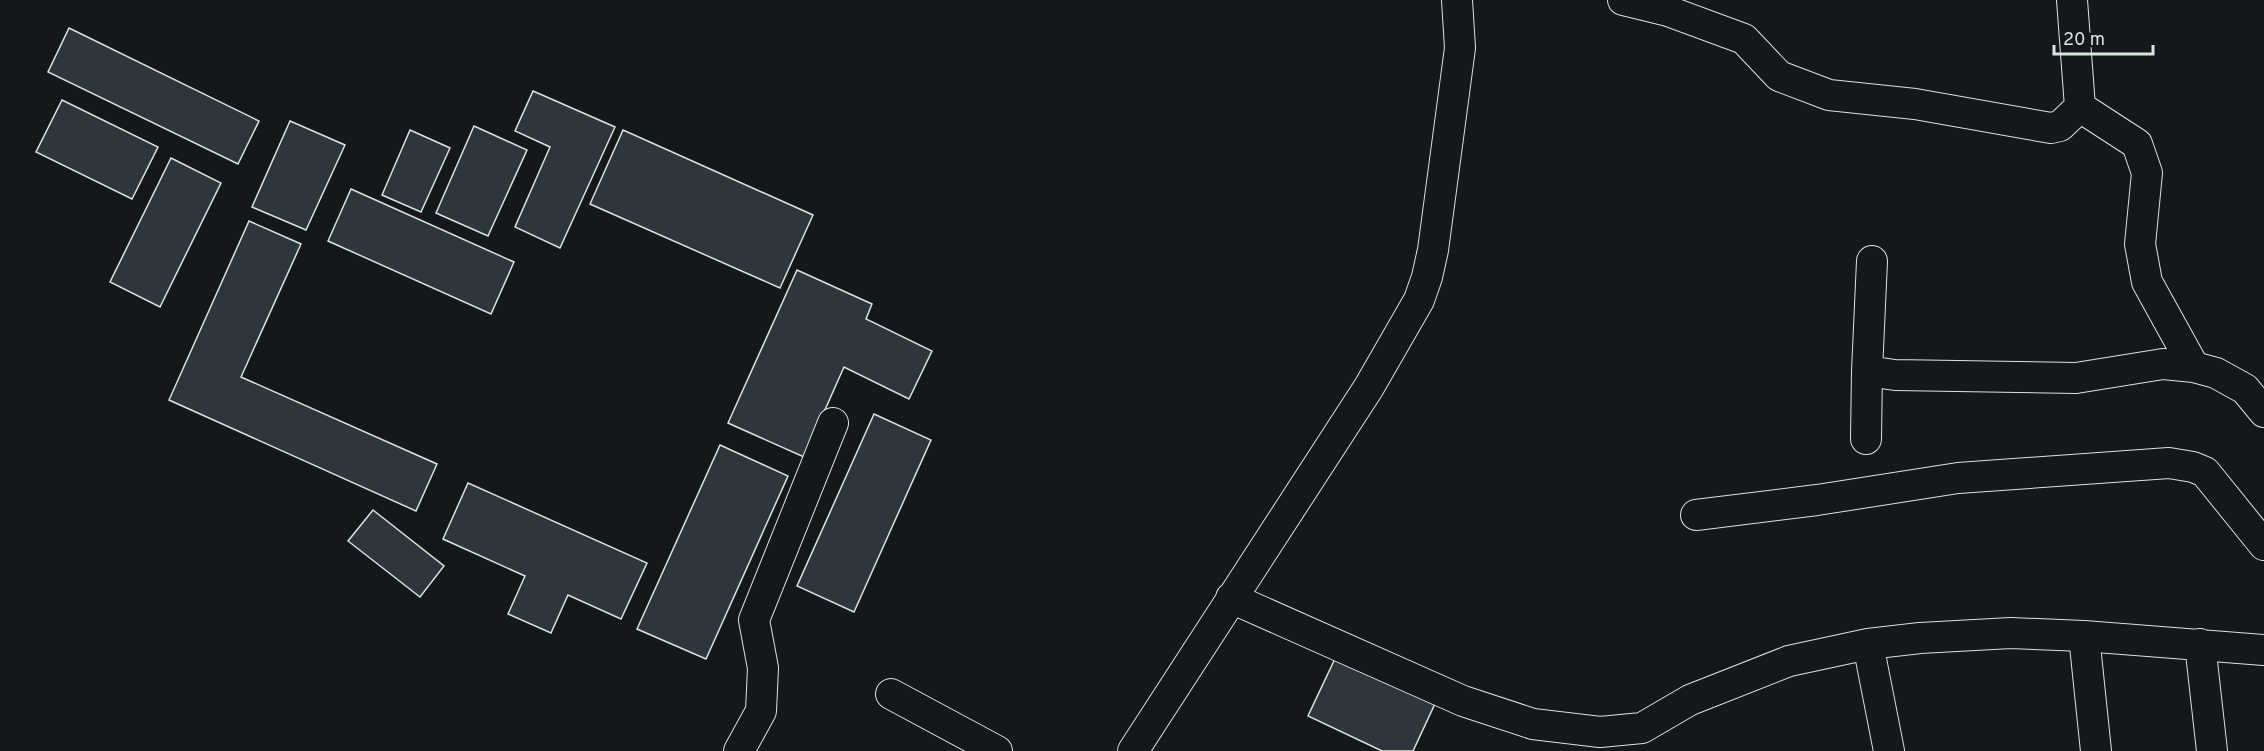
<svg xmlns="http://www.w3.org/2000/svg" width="2264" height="751" viewBox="0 0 2264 751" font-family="Overpass,sans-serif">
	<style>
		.building { fill: #2c363c; stroke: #d8e6dc; stroke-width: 1.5 }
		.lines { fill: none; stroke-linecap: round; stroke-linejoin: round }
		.street-casing { stroke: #d8e6dc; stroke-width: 32 }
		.street { stroke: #14181c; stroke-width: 30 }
	</style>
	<rect width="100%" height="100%" fill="#14181c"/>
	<path class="building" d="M 69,28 L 259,121 L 238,164 L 48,72 Z
		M 533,91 L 615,127 L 560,248 L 515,227 L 550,147 L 515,131 Z
		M 62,100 L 158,147 L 132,199 L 36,152 Z
		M 290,121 L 345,145 L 306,230 L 252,207 Z
		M 474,126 L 527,150 L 488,236 L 436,213 Z
		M 410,130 L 450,148 L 421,212 L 382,195 Z
		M 623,130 L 813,215 L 780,288 L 590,204 Z
		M 171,158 L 221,183 L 160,307 L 110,282 Z
		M 351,189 L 514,262 L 491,314 L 328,241 Z
		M 249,221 L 301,244 L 241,377 L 437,464 L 416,511 L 169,400 Z
		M 797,270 L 872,304 L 866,319 L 932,351 L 909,399 L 844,367 L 804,457 L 728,423 Z
		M 874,414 L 931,440 L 854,612 L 797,586 Z
		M 720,445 L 788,476 L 706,659 L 637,629 Z
		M 468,483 L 647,563 L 621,619 L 568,595 L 551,633 L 508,614 L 525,576 L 443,539 Z
		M 373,510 L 444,566 L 420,597 L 348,541 Z
		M 1340,648 L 1439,695 L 1413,751 L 1382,751 L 1308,716 Z"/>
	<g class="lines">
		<defs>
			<path id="street" d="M 1623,0 L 1668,11 L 1744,39 L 1779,76 L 1829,95 L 1915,104 L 2051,128 L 2060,126 L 2080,107
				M 2072,0 L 2080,107 L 2137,144 L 2147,173 L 2140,244 L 2147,282 L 2194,367
				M 1867,371 L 1872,261
				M 1866,439 L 1867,371 L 1895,375 L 2076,378 L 2163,364 L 2194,367 L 2216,373 L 2245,389 L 2264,412
				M 1696,515 L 1817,500 L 1958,478 L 2169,463 L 2193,467 L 2205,472 L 2264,545
				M 1231,598 L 1463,701 L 1533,724 L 1600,732 L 1642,728 L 1690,700 L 1789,661 L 1868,644 L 1920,638 L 2011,633 L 2084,636 L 2264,650
				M 2084,636 L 2096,751
				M 1868,644 L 1889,751
				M 2200,644 L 2212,751
				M 891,694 L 997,751
				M 739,751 L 761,711 L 763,668 L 754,620 L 833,423
				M 1133,751 L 1369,387 L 1419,300 L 1427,277 L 1433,250 L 1460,48 L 1457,0"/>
		</defs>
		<use href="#street" class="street-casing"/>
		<use href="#street" class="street"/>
	</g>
	<path d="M2054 45v9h99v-9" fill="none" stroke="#d8e6dc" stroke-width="3"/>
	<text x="2063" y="45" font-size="18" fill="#d8e6dc" stroke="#14181c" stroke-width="4.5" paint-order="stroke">20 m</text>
</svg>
